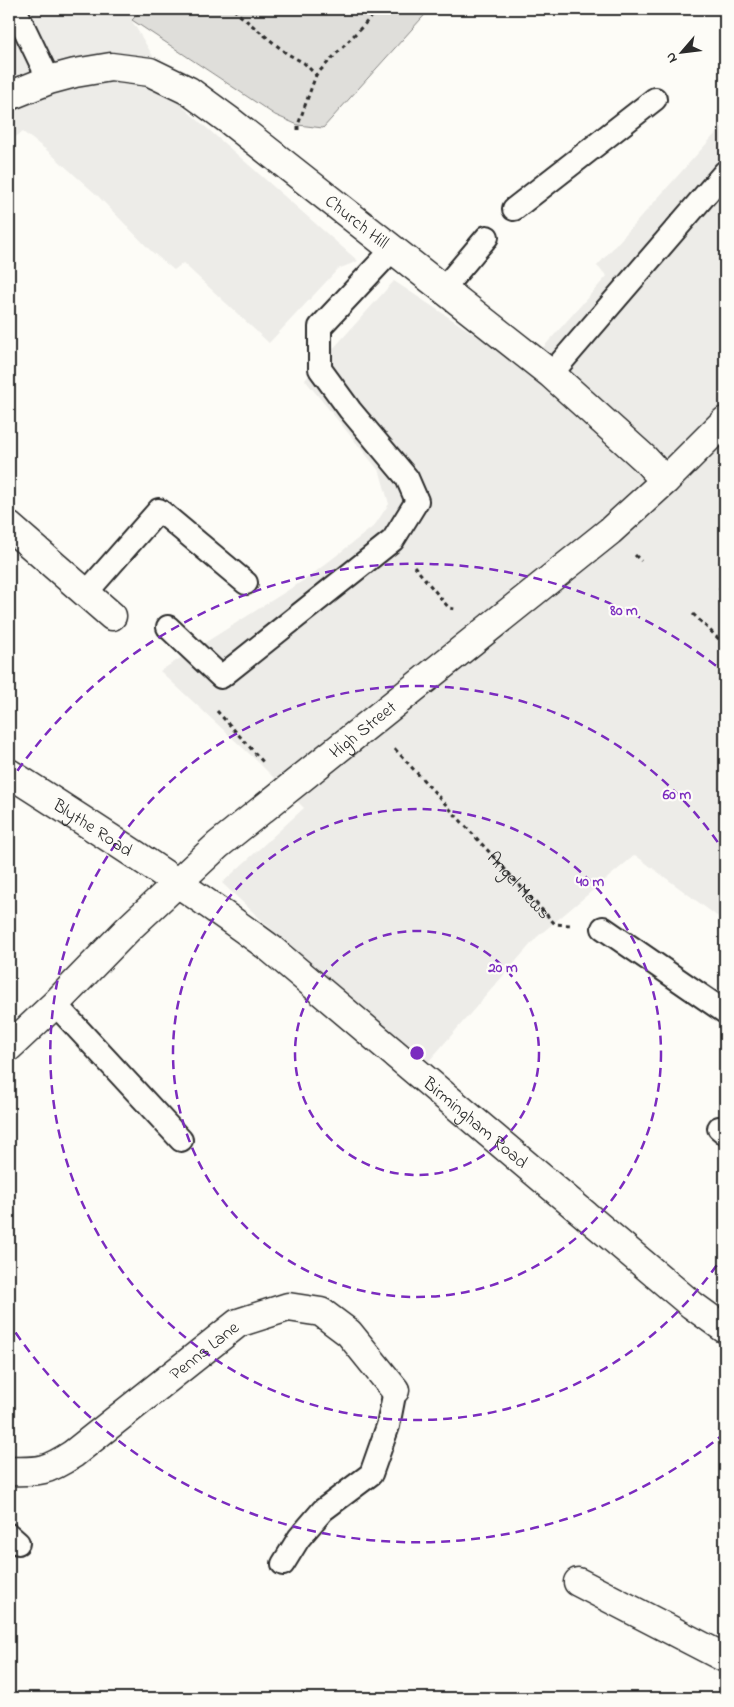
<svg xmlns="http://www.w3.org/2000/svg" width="734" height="1707" viewBox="0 0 734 1707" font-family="'Indie Flower',sans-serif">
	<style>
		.built { fill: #edece8 }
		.green { fill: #dfdeda; stroke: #858482 }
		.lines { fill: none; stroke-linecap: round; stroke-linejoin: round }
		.lane-casing { stroke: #2b2b2b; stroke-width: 26 }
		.street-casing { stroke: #2b2b2b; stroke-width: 31 }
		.secondary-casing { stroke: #2b2b2b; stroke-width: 31 }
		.path { stroke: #2b2b2b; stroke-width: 3; stroke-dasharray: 4 4; stroke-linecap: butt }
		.lane { stroke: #fdfcf7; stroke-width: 22 }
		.street { stroke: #fdfcf7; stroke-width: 28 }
		.secondary { stroke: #fdfcf7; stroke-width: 28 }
		.ring { fill: none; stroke: #7b2cbf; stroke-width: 2.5; stroke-dasharray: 9 6 }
		.labels { text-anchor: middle; stroke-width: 4.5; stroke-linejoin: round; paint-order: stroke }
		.street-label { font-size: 18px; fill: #2b2b2b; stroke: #fdfcf7 }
		.centre { fill: #7b2cbf; stroke: #fdfcf7; stroke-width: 2.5 }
		.ring-label { font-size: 15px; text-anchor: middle; font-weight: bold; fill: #7b2cbf; stroke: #fdfcf7; stroke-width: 4.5; stroke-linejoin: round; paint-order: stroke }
	</style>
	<rect width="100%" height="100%" fill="#fdfcf7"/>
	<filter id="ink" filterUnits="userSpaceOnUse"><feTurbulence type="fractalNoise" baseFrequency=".02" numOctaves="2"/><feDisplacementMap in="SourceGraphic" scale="10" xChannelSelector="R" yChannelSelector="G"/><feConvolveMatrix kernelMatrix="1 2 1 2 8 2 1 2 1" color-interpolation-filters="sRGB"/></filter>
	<g filter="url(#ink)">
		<path class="built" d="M 9,9 L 143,9 L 132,21 L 184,108 L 358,261 L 338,269 L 269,343 L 183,263 L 174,270 L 151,251 L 98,196 L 49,152 L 23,132 L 9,141 Z
			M 725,123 L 725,922 L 635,855 L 537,937 L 429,1061 L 317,972 L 222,883 L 304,808 L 256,760 L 160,671 L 309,577 L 374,526 L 389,504 L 380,472 L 305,380 L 394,281 L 489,344 L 523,370 L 607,276 L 597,266 Z"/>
		<path class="green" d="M 143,9 L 430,9 L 323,128 L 298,125 L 275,115 L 132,20 Z"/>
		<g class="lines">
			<defs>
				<path id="lane" d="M 15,9 L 49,80
					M 514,209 L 655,99
					M 443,289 L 487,237
					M 551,374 L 725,172
					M 86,593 L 159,510 L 246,583
					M 168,627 L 221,677 L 393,540 L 417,501 L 407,478 L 350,410 L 320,369 L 320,327 L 392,250
					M 603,928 L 725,1012
					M 55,1004 L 181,1140
					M 719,1128 L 725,1133
					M 9,1535 L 18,1543
					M 283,1564 L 299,1538 L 323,1510 L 371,1474 L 388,1426 L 395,1390"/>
				<g id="street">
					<path id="s2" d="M 9,96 L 49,80 L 75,73 L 111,67 L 150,72 L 189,91 L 230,121 L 551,374 L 644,458 L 665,481"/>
					<path d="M 9,526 L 112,616"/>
					<path id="s3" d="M 9,1471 C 40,1472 47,1471 73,1454 L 238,1323 L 288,1307 L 321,1312 L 349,1333 L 395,1390"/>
					<path d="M 578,1582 L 725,1658"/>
				</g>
				<g id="secondary">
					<path id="s4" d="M 9,773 C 98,830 186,886 271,949 L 692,1305 L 725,1329"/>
					<path id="s5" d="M 9,1047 L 55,1004 L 129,928 L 218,845 L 610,531 L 665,481 L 725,421"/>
				</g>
			</defs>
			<use href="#lane" class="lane-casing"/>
			<use href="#street" class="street-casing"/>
			<use href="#secondary" class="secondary-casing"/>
			<g class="path">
				<path d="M 234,9 L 237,13 L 286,53 L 304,63 L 316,75"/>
				<path d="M 298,130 L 298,125 L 316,75 L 379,9"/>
				<path d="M 635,555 L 641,561"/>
				<path d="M 414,566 L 449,608 L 455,609"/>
				<path d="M 719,588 L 725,593"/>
				<path d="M 693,614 L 725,645"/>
				<path d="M 217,711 L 265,764"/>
				<path id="s1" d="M 395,749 L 555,924 L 572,925"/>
			</g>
			<use href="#lane" class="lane"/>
			<use href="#street" class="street"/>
			<use href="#secondary" class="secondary"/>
		</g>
	</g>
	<g class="ring">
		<circle cx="417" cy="1053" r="122"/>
		<circle cx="417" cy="1053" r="244"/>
		<path d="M725 1253A367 367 0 1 1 725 853"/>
		<path d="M725 1433A489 489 0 0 1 9 1323M9 783A489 489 0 0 1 725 673"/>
	</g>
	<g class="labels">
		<g class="street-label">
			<text dy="6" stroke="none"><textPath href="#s2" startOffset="402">Church Hill</textPath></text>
			<text dy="6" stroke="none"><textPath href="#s5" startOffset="476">High Street</textPath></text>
			<text dy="6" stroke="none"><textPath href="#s4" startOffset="100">Blythe Road</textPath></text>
			<text dy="6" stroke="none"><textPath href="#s1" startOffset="184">Angel Mews</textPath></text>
			<text dy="6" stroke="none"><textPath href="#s4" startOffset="584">Birmingham Road</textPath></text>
			<text dy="6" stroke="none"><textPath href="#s3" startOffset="235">Penns Lane</textPath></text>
		</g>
	</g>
	<circle cx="417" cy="1053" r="8" class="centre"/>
	<g class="ring-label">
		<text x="624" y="615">80 m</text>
		<text x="677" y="799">60 m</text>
		<text x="590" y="886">40 m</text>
		<text x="503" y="972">20 m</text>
	</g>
	<rect width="734" height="1707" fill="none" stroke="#fdfcf7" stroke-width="30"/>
	<rect x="15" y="15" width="704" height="1677" fill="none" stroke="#2b2b2b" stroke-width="2" filter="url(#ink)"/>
	<g transform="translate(682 52) rotate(242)" stroke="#fdfcf7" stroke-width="4" paint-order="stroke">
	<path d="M0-4L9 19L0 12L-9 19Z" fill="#2b2b2b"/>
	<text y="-8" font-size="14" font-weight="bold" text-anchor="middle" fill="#2b2b2b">N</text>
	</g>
</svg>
